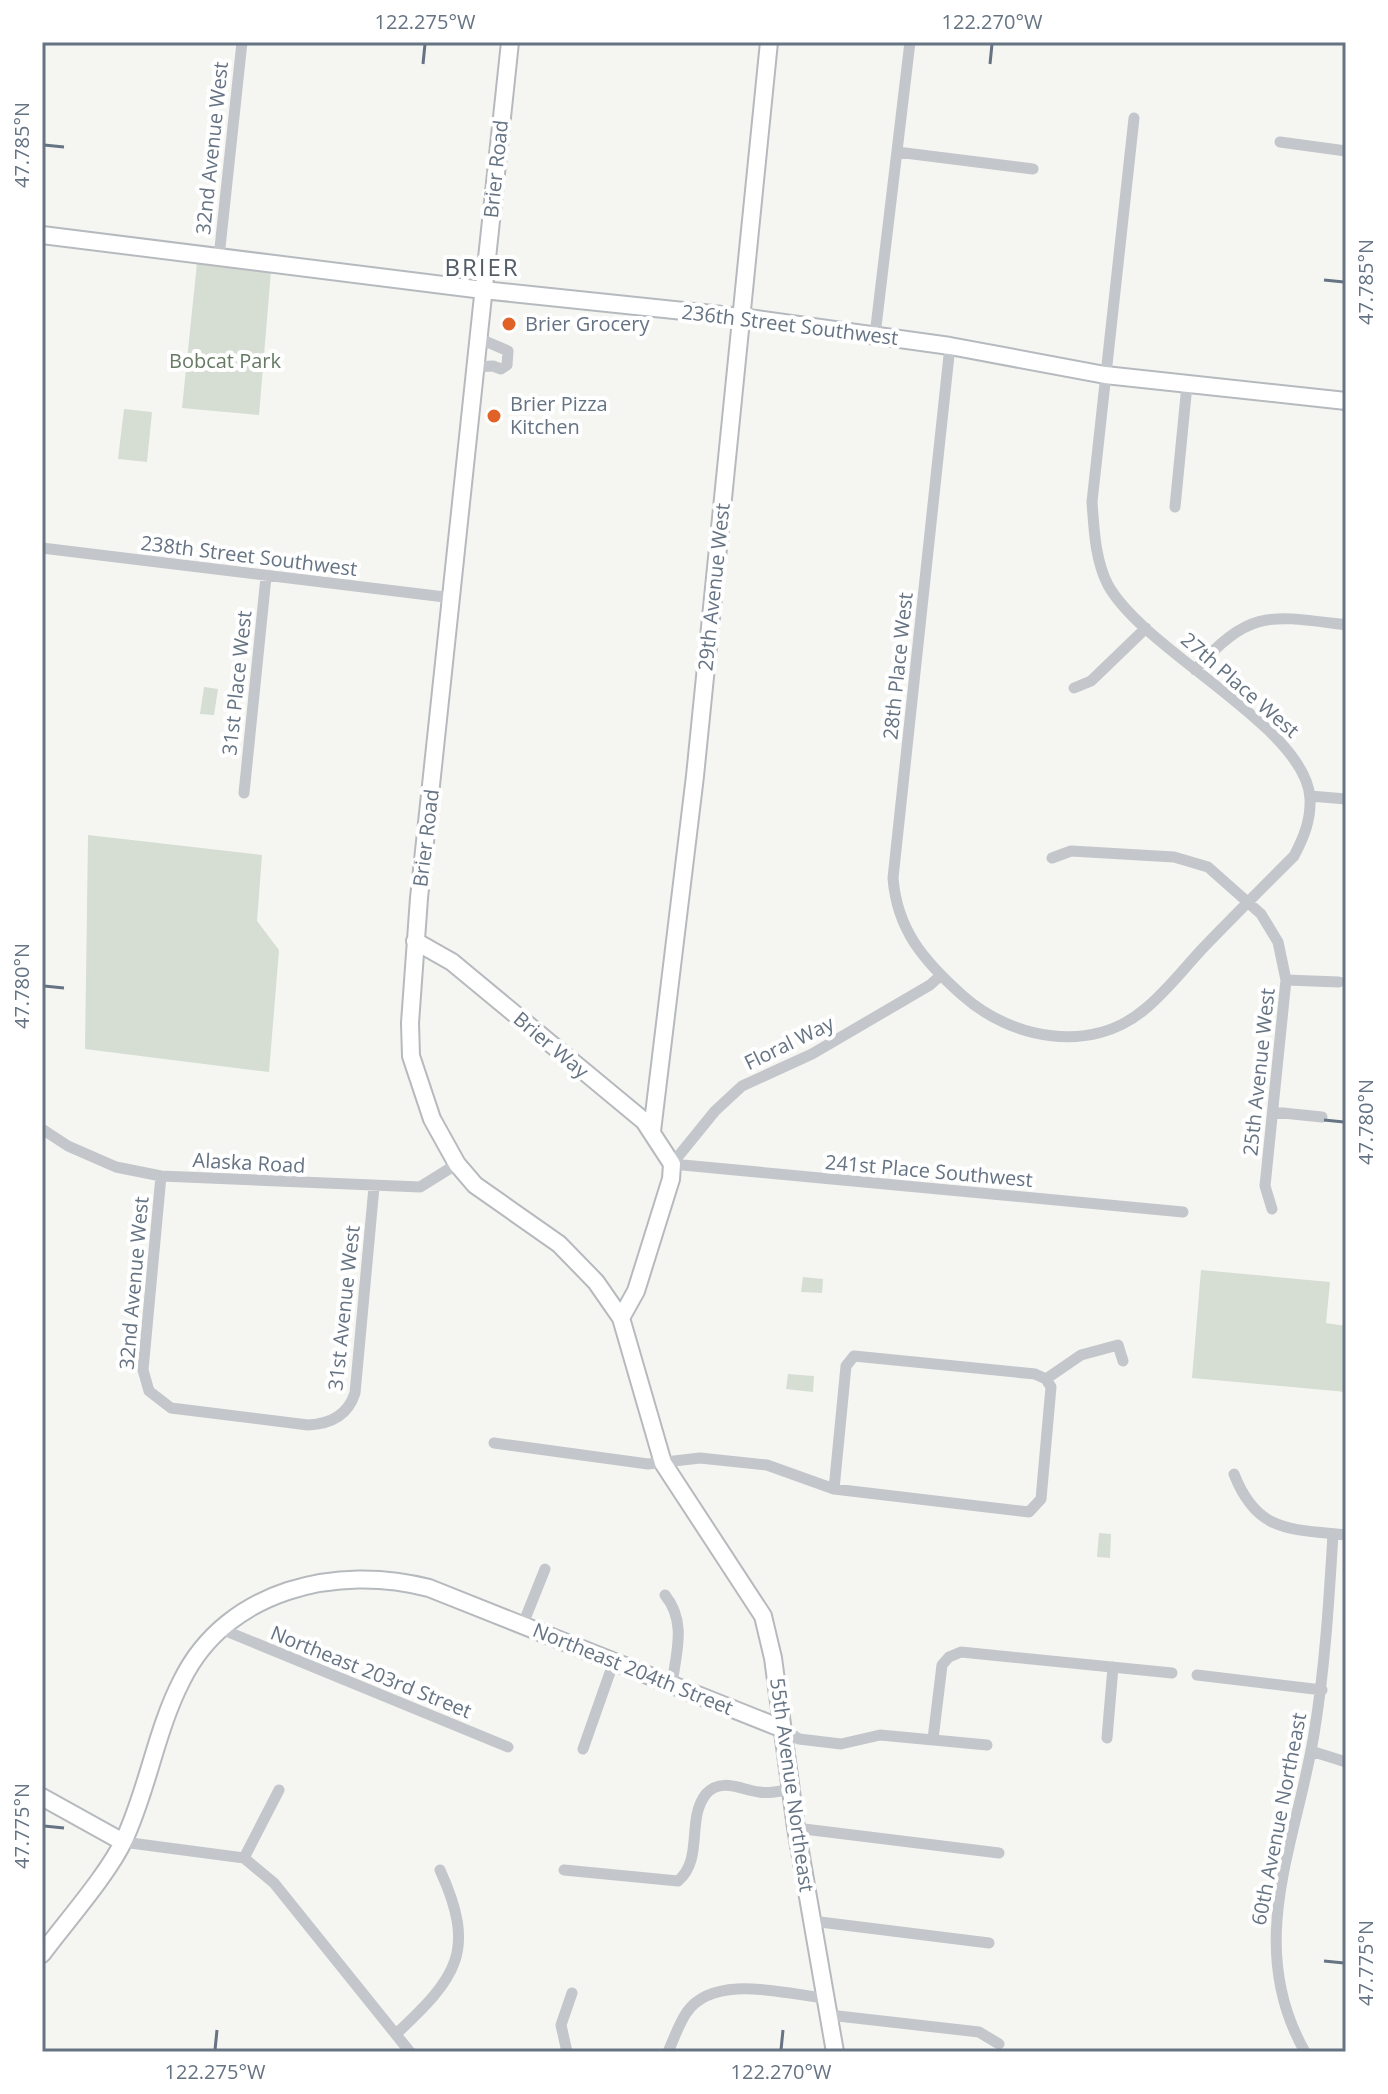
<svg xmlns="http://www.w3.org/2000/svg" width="1388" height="2094" viewBox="0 0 1388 2094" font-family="'Open Sans',sans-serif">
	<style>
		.green { fill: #d6ddd3 }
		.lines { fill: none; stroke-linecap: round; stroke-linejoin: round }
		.secondary-casing { stroke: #b6babe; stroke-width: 20 }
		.street { stroke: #c3c6ca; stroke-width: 11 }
		.secondary { stroke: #fff; stroke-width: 16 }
		.ticks { fill: none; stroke: #657383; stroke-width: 3 }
		.poi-dot { fill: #e16227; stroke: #fff; stroke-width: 3 }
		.labels { text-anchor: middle; stroke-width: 8; stroke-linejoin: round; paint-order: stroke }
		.street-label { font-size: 20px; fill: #657383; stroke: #fff }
		.poi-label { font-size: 20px; fill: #657383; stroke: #fff; text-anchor: start }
		.park-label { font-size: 20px; fill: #667a64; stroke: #fff }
		.quarter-label { font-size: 24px; letter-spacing: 2px; fill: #535d68; stroke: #fff }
		.neatline { fill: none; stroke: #657383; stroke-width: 3 }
		.ticks-label { font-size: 20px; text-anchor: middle; fill: #657383 }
	</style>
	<rect width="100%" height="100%" fill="#f5f6f2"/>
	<path class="green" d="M 197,263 L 271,271 L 259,415 L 182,408 Z
		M 124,409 L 152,412 L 147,462 L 118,459 Z
		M 204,687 L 218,689 L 214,715 L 200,714 Z
		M 88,835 L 262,855 L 257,921 L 279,950 L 269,1072 L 85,1049 Z
		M 1201,1270 L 1330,1282 L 1326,1323 L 1346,1326 L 1346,1392 L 1192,1378 Z
		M 803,1277 L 823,1279 L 822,1293 L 801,1292 Z
		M 788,1374 L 814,1376 L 813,1392 L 786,1389 Z
		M 1099,1533 L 1111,1534 L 1110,1558 L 1097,1557 Z"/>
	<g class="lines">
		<defs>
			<path id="secondary" d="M 510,42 L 419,898 L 410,1023 L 411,1056 L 432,1119 L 457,1164 L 475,1185 L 559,1244 L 596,1282 L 621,1318 L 663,1463 L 763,1616 L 773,1658 L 796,1828 L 835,2052
				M 42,235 L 483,290 L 741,317 L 950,346 L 1105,375 L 1346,401
				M 415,941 L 452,962 L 644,1121 L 672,1164 L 671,1179 L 636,1291 L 621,1318
				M 652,1131 L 695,776 L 769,42
				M 42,1797 L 123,1842
				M 42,1954 C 65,1923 109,1873 124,1840 C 148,1789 156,1730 182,1680 C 227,1589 338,1564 429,1588 L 783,1729"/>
		</defs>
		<use href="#secondary" class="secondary-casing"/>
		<path class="street" d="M 1280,142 L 1346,151
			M 897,152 L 1033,169
			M 219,257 L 242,42
			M 875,335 L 910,42
			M 950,346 L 893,878 C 897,930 924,961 962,995 C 1011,1039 1091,1055 1145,1009 C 1167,991 1185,967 1204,947 C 1234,916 1264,886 1294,856 C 1304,837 1311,820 1310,798 C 1306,727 1145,652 1108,585 C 1095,560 1094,529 1092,502 L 1134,118
			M 475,367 L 493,366 L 501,369 L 507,365 L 508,351 L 478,338
			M 1175,507 L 1187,385
			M 42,548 L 453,598
			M 1195,670 C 1250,609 1269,615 1346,625
			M 1074,688 L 1091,681 L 1146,628
			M 244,793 L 266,577
			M 1310,796 L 1346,799
			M 1052,858 L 1071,851 L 1174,857 L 1208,867 L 1261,914 L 1278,942 L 1286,980 L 1265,1186 L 1272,1209
			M 1286,980 L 1339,982
			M 1273,1112 L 1322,1117
			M 42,1129 L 68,1146 L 116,1167 L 161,1176 L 420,1187 L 457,1164
			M 672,1164 L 1183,1212
			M 672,1164 L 715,1111 L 742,1086 L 812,1054 L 930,985 L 940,976
			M 161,1176 L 143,1370 L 149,1391 L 171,1408 L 308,1425 C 330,1424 348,1415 355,1393 L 374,1187
			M 1046,1379 L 1081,1355 L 1118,1345 L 1123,1361
			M 494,1443 L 648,1464 L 700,1458 L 767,1465 L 834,1489 L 1029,1512 L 1041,1499 L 1051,1387 L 1046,1379
			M 1234,1474 C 1257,1533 1290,1529 1346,1535
			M 834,1489 L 846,1366 L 854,1356 L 1035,1374 L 1046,1379
			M 665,1595 C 687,1622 676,1653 672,1684
			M 523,1624 L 545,1569
			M 221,1629 L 508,1747
			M 1197,1675 L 1322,1690
			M 783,1729 L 799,1739 L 841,1744 L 880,1735 L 987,1745
			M 1107,1738 L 1113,1667
			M 933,1739 L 942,1665 L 949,1657 L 961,1652 L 1172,1673
			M 583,1749 L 614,1661
			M 1311,1751 L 1346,1762
			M 796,1828 L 999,1853
			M 123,1842 L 244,1858 L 274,1883 L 410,2052
			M 244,1858 L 279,1790
			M 564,1870 L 678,1881 C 704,1859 686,1819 706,1794 C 721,1777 742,1790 759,1792 C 770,1794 780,1791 790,1789
			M 812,1921 L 989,1943
			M 829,2015 L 979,2032 L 999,2044
			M 396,2034 C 457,1977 477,1951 440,1870
			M 567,2052 L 561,2025 L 572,1993
			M 668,2052 C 674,2039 679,2023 687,2012 C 714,1973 786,1994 825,1998
			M 1305,2052 C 1244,1944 1296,1845 1314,1734 C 1325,1667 1329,1601 1333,1534"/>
		<use href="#secondary" class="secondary"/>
	</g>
	<path class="ticks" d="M 423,64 L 425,44M 990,64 L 992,44M 44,145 L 64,147M 1324,280 L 1344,282M 44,986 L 64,988M 1324,1120 L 1344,1122M 44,1826 L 64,1828M 1324,1961 L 1344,1963M 215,2050 L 217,2030M 781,2050 L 783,2030"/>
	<g class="poi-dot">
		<circle cx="509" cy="324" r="8"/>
		<circle cx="494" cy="416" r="8"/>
	</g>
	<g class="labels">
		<g class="street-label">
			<text transform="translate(212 148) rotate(-84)" y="7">32nd Avenue West</text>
			<text transform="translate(496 169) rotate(-84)" y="7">Brier Road</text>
			<text transform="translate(790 325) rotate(7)" y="7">236th Street Southwest</text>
			<text transform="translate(249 556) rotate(7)" y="7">238th Street Southwest</text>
			<text transform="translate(714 587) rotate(-84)" y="7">29th Avenue West</text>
			<text transform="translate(898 666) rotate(-84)" y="7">28th Place West</text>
			<text transform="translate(237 683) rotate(-84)" y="7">31st Place West</text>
			<text transform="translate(1240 685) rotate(41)" y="7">27th Place West</text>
			<text transform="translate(426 838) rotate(-83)" y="7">Brier Road</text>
			<text transform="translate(789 1043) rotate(-26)" y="7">Floral Way</text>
			<text transform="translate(551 1045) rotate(40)" y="7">Brier Way</text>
			<text transform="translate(1259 1072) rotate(-84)" y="7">25th Avenue West</text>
			<text transform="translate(249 1163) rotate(3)" y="7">Alaska Road</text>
			<text transform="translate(929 1171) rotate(5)" y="7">241st Place Southwest</text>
			<text transform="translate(134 1283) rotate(-85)" y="7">32nd Avenue West</text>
			<text transform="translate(344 1308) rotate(-84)" y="7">31st Avenue West</text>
			<text transform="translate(633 1669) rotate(22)" y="7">Northeast 204th Street</text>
			<text transform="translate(371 1672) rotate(22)" y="7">Northeast 203rd Street</text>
			<text transform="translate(792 1785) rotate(82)" y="7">55th Avenue Northeast</text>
			<text transform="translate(1279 1819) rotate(-79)" y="7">60th Avenue Northeast</text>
		</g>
		<g class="poi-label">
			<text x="525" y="331">Brier Grocery</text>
			<text x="510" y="411">Brier Pizza<tspan x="510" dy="23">Kitchen</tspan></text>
		</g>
		<g class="park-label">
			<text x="225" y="368">Bobcat Park</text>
		</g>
		<g class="quarter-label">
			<text x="482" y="276">BRIER</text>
		</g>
	</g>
	<rect width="1388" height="2094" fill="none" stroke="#ffffff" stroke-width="88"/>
	<rect x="44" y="44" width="1300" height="2006" class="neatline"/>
	<g class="ticks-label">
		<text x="425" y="29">122.275°W</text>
		<text x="992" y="29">122.270°W</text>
		<text transform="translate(22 145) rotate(-90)" y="7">47.785°N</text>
		<text transform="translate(1366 282) rotate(-90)" y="7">47.785°N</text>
		<text transform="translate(22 986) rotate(-90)" y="7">47.780°N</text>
		<text transform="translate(1366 1122) rotate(-90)" y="7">47.780°N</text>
		<text transform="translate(22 1826) rotate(-90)" y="7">47.775°N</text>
		<text transform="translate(1366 1963) rotate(-90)" y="7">47.775°N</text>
		<text x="215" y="2079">122.275°W</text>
		<text x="781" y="2079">122.270°W</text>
	</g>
</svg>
